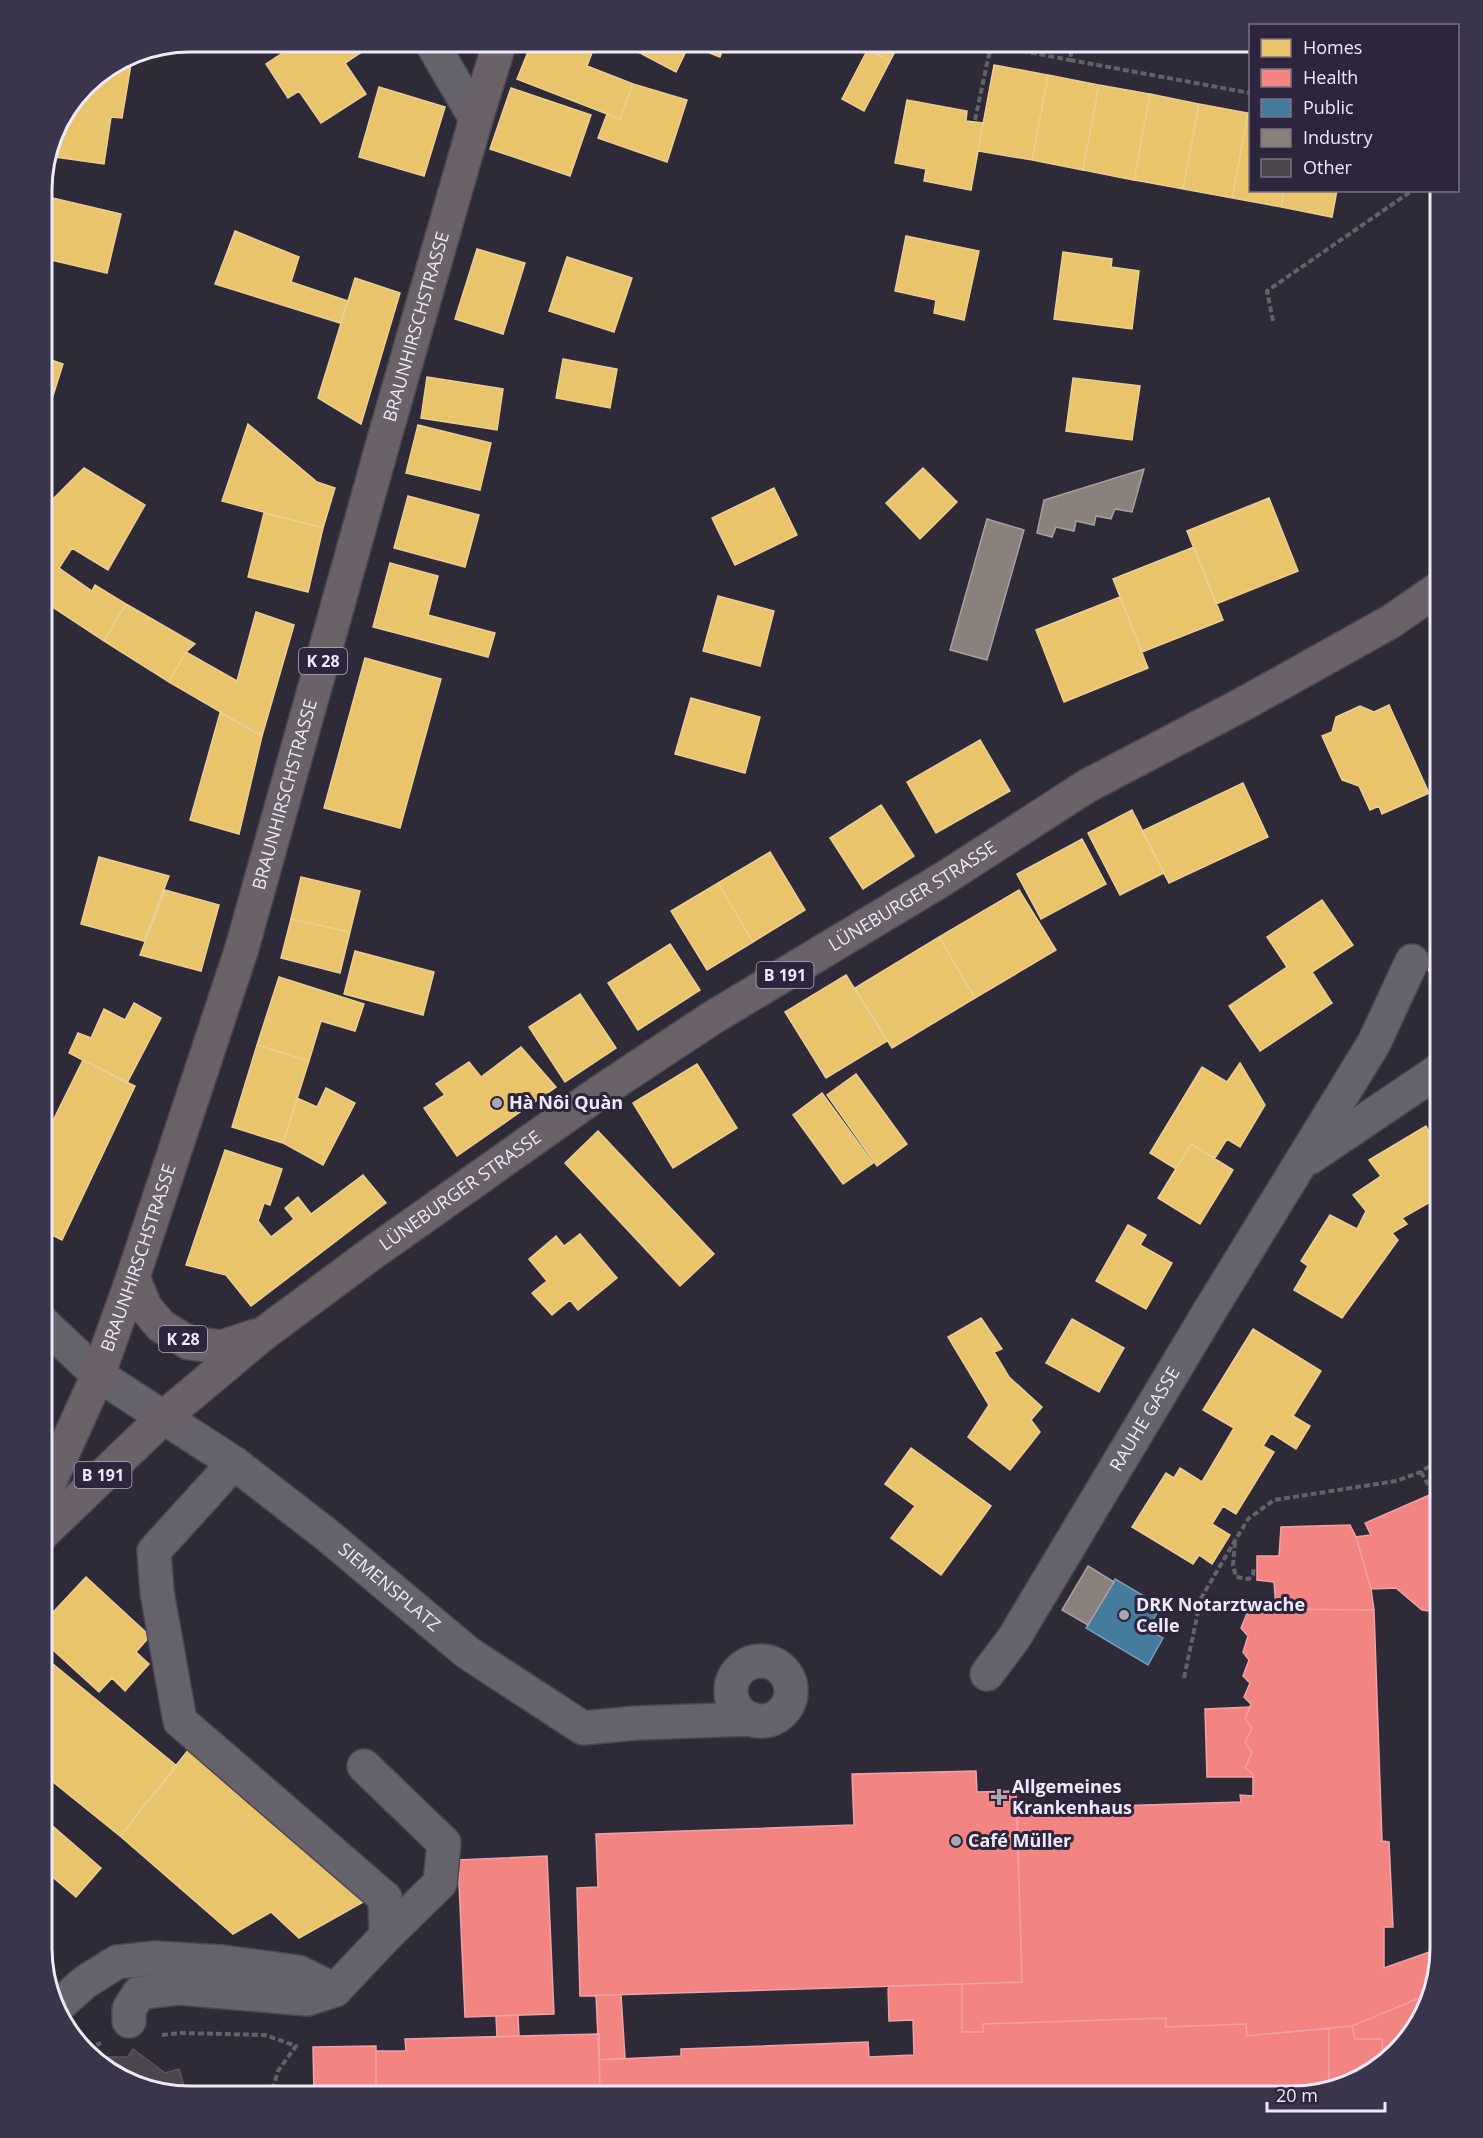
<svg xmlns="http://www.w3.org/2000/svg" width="1483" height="2138" viewBox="0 0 1483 2138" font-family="'Open Sans',sans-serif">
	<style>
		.homes { fill: #e9c46a; stroke: #eacf95; stroke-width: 1.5 }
		.health { fill: #f28482; stroke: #f0a2a5; stroke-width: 1.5 }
		.public { fill: #457b9d; stroke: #779cb8; stroke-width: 1.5 }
		.industry { fill: #8a817c; stroke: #a8a0a1; stroke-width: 1.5 }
		.building { fill: #4b454e; stroke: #5c555f; stroke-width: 1.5 }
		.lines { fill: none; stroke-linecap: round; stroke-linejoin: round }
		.minor-casing { stroke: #4a4752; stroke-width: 36 }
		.major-casing { stroke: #4a4752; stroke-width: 36 }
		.path { stroke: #64616a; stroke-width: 4; stroke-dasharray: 6 3; stroke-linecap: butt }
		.minor { stroke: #66636d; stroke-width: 33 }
		.major { stroke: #6a6169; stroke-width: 33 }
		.poi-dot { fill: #aaa6b4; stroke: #2c253c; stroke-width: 2 }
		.labels { text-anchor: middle; stroke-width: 6; stroke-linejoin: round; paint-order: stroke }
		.shield { fill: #2c253c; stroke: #b3aec0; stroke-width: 1.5 }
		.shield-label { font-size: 16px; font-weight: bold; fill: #ede9f8 }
		.street-label { font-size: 18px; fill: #ede9f8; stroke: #2c253c }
		.poi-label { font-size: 18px; font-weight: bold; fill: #ede9f8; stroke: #2c253c; text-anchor: start }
		.rim { fill: none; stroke: #ede9f8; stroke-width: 3 }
	</style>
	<rect width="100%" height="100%" fill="#2e2a37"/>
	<path class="homes" d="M 246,42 L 269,42 L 253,52 Z
		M 294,42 L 377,42 L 345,63 L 366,94 L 321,123 L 299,91 L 288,98 L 266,64 L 296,44 Z
		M 532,42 L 579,42 L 579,44 L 593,50 L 587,66 L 633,84 L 620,119 L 517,79 Z
		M 642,42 L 726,42 L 720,57 L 689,45 L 676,72 L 638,52 Z
		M 864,42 L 900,42 L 890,61 L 862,47 Z
		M 868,49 L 890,61 L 864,111 L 842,99 Z
		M 120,62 L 131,64 L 122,118 L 111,117 L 104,164 L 48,156 L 53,133 L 86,85 Z
		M 994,65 L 1048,75 L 1032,160 L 978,151 Z
		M 1048,75 L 1099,85 L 1083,170 L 1032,160 Z
		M 633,84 L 687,100 L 667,162 L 598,138 L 607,114 L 620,119 Z
		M 1099,85 L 1150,94 L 1134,180 L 1083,170 Z
		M 379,87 L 445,107 L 424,176 L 359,157 Z
		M 511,88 L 591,115 L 570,176 L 490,149 Z
		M 1150,94 L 1199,104 L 1183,189 L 1134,180 Z
		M 907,100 L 967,111 L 966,121 L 983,123 L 971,190 L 924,181 L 926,169 L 895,163 Z
		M 1199,104 L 1248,113 L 1232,198 L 1183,189 Z
		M 1248,113 L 1250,113 L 1250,190 L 1284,190 L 1281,207 L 1232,198 Z
		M 1284,190 L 1337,190 L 1332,217 L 1281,207 Z
		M 44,196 L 121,214 L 107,273 L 42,258 Z
		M 235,231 L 299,257 L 291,282 L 348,301 L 340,323 L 215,284 Z
		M 906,236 L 979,251 L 964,320 L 934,313 L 936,300 L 895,291 Z
		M 477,249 L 525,263 L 503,334 L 455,319 Z
		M 1063,252 L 1112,259 L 1111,267 L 1139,271 L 1132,329 L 1054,319 Z
		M 567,257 L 632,278 L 614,332 L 549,311 Z
		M 355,278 L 400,293 L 361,424 L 318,398 Z
		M 42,357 L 63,364 L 46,418 L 42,417 Z
		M 563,359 L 617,369 L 610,408 L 556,398 Z
		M 427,377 L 503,389 L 497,430 L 421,418 Z
		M 1073,378 L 1140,386 L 1132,440 L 1066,431 Z
		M 248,424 L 317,482 L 335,488 L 323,528 L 222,501 Z
		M 418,425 L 491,443 L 480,490 L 406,473 Z
		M 84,468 L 145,505 L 108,570 L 72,548 L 59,568 L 92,591 L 95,585 L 126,604 L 104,641 L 42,600 L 42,510 Z
		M 923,468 L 957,502 L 920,539 L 886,503 Z
		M 774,488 L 797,535 L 735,565 L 712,518 Z
		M 408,496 L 479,515 L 465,567 L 394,548 Z
		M 1269,498 L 1298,571 L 1216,604 L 1187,531 Z
		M 264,513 L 323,528 L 308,592 L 248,577 Z
		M 1194,547 L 1223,620 L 1142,652 L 1113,579 Z
		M 390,563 L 438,576 L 428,615 L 495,633 L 488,657 L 373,627 Z
		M 718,596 L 774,611 L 760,666 L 703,651 Z
		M 1120,597 L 1148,668 L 1064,702 L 1036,630 Z
		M 126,604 L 195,644 L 186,652 L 169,682 L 104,641 Z
		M 256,612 L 294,625 L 262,736 L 169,682 L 186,652 L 237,681 Z
		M 365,658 L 441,679 L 400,828 L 324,808 Z
		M 691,698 L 760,717 L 745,773 L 675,754 Z
		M 1389,705 L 1429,793 L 1382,814 L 1379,806 L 1370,810 L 1359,786 L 1342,780 L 1322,736 L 1332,732 L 1336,717 L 1360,706 L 1374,712 Z
		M 220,713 L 262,736 L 239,834 L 190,820 Z
		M 980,740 L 1010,791 L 936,833 L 907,782 Z
		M 1243,783 L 1268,837 L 1169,883 L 1142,831 Z
		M 881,805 L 914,856 L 863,889 L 830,838 Z
		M 1132,810 L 1164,873 L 1120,895 L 1088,833 Z
		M 1082,839 L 1106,884 L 1041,919 L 1017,874 Z
		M 770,852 L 805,910 L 753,942 L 718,883 Z
		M 99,857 L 169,876 L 144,941 L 81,924 Z
		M 301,877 L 360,891 L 350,932 L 291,919 Z
		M 718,883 L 753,942 L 707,970 L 671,911 Z
		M 165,890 L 219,905 L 201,971 L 140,955 Z
		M 1019,890 L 1056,950 L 975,998 L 939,937 Z
		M 1322,900 L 1353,945 L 1312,972 L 1332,1003 L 1260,1051 L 1229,1006 L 1287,967 L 1267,937 Z
		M 291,919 L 350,932 L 340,973 L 281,958 Z
		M 1441,923 L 1441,990 L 1425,965 Z
		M 939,937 L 975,998 L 892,1048 L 855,988 Z
		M 670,944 L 700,990 L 638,1030 L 608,983 Z
		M 355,951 L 434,972 L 423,1015 L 344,994 Z
		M 846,975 L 887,1041 L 826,1078 L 785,1012 Z
		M 279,977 L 364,1004 L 355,1031 L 321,1021 L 309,1061 L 257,1045 Z
		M 580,994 L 616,1048 L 565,1082 L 529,1027 Z
		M 134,1003 L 161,1018 L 127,1083 L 69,1053 L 78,1033 L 91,1038 L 104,1009 L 125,1020 Z
		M 257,1045 L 309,1061 L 283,1143 L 232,1127 Z
		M 521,1047 L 556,1087 L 457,1156 L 424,1108 L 445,1095 L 436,1084 L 469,1062 L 481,1077 Z
		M 83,1060 L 135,1086 L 62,1240 L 42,1230 L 42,1143 Z
		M 1240,1063 L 1265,1105 L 1240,1147 L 1227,1139 L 1215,1158 L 1191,1144 L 1176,1169 L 1150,1153 L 1202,1067 L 1227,1082 Z
		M 697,1064 L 737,1128 L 673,1168 L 633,1103 Z
		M 856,1074 L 907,1144 L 877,1166 L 827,1095 Z
		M 326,1088 L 355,1103 L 323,1165 L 283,1143 L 297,1098 L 317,1107 Z
		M 822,1093 L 873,1163 L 843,1184 L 793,1115 Z
		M 1426,1126 L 1441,1154 L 1441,1216 L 1430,1202 L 1402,1218 L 1407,1224 L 1392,1233 L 1398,1240 L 1342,1318 L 1294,1290 L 1308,1266 L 1301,1261 L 1330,1215 L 1357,1229 L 1366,1211 L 1353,1195 L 1381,1176 L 1369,1160 Z
		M 598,1131 L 714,1254 L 680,1286 L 565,1163 Z
		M 1191,1144 L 1233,1170 L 1200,1224 L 1158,1198 Z
		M 225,1150 L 282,1169 L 270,1205 L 264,1203 L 258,1221 L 271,1237 L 294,1219 L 285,1208 L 298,1197 L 311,1214 L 363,1175 L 386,1203 L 251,1306 L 226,1275 L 186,1265 Z
		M 1128,1225 L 1146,1235 L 1140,1245 L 1172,1263 L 1146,1309 L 1096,1281 Z
		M 580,1234 L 617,1278 L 578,1310 L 570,1300 L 552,1315 L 532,1293 L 547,1281 L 529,1259 L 556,1236 L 564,1246 Z
		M 981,1318 L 1002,1349 L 994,1352 L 1009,1377 L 1042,1407 L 1031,1420 L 1040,1432 L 1010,1470 L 968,1437 L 989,1405 L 948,1337 Z
		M 1072,1319 L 1124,1348 L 1099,1392 L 1046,1363 Z
		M 1253,1329 L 1321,1371 L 1293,1416 L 1310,1426 L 1296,1449 L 1271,1433 L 1263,1446 L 1274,1452 L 1236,1514 L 1223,1506 L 1212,1524 L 1230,1535 L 1212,1564 L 1199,1555 L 1193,1564 L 1132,1527 L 1166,1473 L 1174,1478 L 1180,1468 L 1202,1482 L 1234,1428 L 1203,1410 Z
		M 911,1448 L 991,1506 L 941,1575 L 891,1538 L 915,1506 L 885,1484 Z
		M 86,1577 L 150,1636 L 136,1652 L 149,1664 L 125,1691 L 112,1678 L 99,1692 L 42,1640 L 42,1624 Z
		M 42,1655 L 177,1766 L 120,1836 L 42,1773 Z
		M 193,1744 L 374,1896 L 299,1938 L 271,1912 L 233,1934 L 120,1836 Z
		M 42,1817 L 48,1822 L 42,1829 Z
		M 48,1822 L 101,1868 L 76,1897 L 42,1868 L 42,1829 Z"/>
	<path class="health" d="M 1441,1490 L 1441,1605 L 1430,1611 L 1422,1610 L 1396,1588 L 1371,1589 L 1356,1537 L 1371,1535 L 1365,1523 Z
		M 1350,1525 L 1356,1537 L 1371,1589 L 1374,1610 L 1276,1609 L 1274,1582 L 1257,1580 L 1257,1556 L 1279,1556 L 1281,1527 Z
		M 1276,1609 L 1374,1610 L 1382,1841 L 1389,1842 L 1393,1927 L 1384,1927 L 1384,1968 L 1441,1948 L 1433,1977 L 1425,1979 L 1430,1990 L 1429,1994 L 1352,2026 L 1247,2036 L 1246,2024 L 1166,2027 L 1166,2018 L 983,2024 L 983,2032 L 962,2032 L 962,1984 L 1022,1982 L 1017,1809 L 1241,1802 L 1240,1795 L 1253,1796 L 1253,1774 L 1245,1768 L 1252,1752 L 1245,1743 L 1252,1728 L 1245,1719 L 1251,1704 L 1244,1697 L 1250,1683 L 1243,1676 L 1249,1660 L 1243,1652 L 1248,1636 L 1241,1628 L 1248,1611 Z
		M 1250,1707 L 1245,1719 L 1252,1728 L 1245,1743 L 1252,1752 L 1245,1768 L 1253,1774 L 1253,1777 L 1207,1777 L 1205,1709 Z
		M 1441,1745 L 1441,1761 L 1435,1748 Z
		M 976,1771 L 977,1792 L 1016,1791 L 1022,1982 L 580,1996 L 577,1888 L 598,1887 L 596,1834 L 854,1825 L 852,1774 Z
		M 547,1856 L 554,2014 L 465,2017 L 458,1860 Z
		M 1433,1977 L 1430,1990 L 1425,1979 Z
		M 962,1984 L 962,2032 L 983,2032 L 983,2024 L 1166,2018 L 1166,2027 L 1246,2024 L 1247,2036 L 1329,2028 L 1329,2086 L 1293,2096 L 600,2096 L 599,2060 L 681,2056 L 681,2049 L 868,2042 L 869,2057 L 914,2055 L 913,2020 L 889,2021 L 888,1986 Z
		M 1429,1994 L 1421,2022 L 1383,2060 L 1382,2039 L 1355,2039 L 1352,2026 Z
		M 596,1995 L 621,1995 L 625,2058 L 599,2060 Z
		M 518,2015 L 519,2036 L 497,2037 L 496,2016 Z
		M 1352,2026 L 1355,2039 L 1382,2039 L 1383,2060 L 1367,2076 L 1329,2086 L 1329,2028 Z
		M 599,2034 L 600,2096 L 376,2096 L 376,2051 L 406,2051 L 405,2039 Z
		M 376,2046 L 376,2096 L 314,2096 L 313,2047 Z"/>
	<path class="public" d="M 1115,1579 L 1161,1606 L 1148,1629 L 1163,1638 L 1148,1665 L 1086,1628 Z"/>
	<path class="industry" d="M 1144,469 L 1132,512 L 1115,509 L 1111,519 L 1096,516 L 1094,525 L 1076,521 L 1074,531 L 1056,527 L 1052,537 L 1037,533 L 1044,500 Z
		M 987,519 L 1024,530 L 987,660 L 950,650 Z
		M 1088,1566 L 1114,1582 L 1088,1625 L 1062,1610 Z"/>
	<path class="building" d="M 133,2049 L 165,2073 L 179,2069 L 187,2096 L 181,2096 L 116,2076 L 97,2057 L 128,2057 Z"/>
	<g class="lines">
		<defs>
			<g id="minor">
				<path d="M 431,42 L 476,119"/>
				<path d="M 1309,1158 L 1441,1069"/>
				<path id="s1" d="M 42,1322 L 98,1375 L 234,1463 L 327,1535 L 468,1653 L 583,1728 L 636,1723 L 752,1719"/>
				<circle cx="761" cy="1691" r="30"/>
				<path id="s2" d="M 987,1674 L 1014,1638 L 1209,1312 L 1374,1043 L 1412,961"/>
				<path d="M 364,1766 L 444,1843 L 440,1883 L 386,1936"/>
				<path d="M 58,2006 L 85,1982 L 117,1962 L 155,1958 L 223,1962 L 298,1972 L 335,1990 L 386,1936 L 385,1898 L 180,1721 L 157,1592 L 154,1551 L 234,1463"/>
				<path d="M 129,2021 L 129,2009 L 139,1993 L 179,1988 L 307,1999 L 335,1990"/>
			</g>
			<g id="major">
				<path d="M 133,1277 L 145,1307 L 161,1326 L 189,1343 L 222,1347 L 255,1336"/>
				<path id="s3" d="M 42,1499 L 98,1375 L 133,1277 L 242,948 L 385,436 L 476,119 L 500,42"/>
				<path id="s4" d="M 42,1534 L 164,1417 L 263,1334 L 371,1254 L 600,1092 L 712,1018 L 943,879 L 1087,786 L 1245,703 L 1390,622 L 1441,587"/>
			</g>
		</defs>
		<use href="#minor" class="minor-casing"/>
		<use href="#major" class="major-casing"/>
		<path class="path" d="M 1073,42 L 1070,60 L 1250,93
			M 975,120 L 991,45 L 1070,60
			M 1273,321 L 1267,291 L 1413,190
			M 1421,1472 L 1433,1493
			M 1235,1542 L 1233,1565 L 1236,1577 L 1249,1579 L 1253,1575 L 1254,1567
			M 1184,1678 L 1201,1598 L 1248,1519 L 1274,1500 L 1396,1481 L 1421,1472 L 1441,1458
			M 1437,1709 L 1441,1708
			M 162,2035 L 181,2033 L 265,2035 L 296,2046 L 278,2071 L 272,2091 L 268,2096
			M 88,2048 L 101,2043"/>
		<use href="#minor" class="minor"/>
		<use href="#major" class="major"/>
	</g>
	<g class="poi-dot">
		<circle cx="497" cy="1103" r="6"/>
		<circle cx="1124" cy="1615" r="6"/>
		<path d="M996 1788h6v6h6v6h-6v6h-6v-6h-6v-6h6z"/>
		<circle cx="956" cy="1841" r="6"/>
	</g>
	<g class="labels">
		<g class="shield">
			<rect x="299" y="648" width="48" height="26" rx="4.5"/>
			<rect x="756.5" y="962" width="57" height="26" rx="4.5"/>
			<rect x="159" y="1326" width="48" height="26" rx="4.5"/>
			<rect x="74.5" y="1462" width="57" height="26" rx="4.5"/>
		</g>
		<g class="shield-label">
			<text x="323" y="667">K 28</text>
			<text x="785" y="981">B 191</text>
			<text x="183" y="1345">K 28</text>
			<text x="103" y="1481">B 191</text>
		</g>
		<g class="street-label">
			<text dy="6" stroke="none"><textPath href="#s3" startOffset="1232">BRAUNHIRSCHSTRASSE</textPath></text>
			<text dy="6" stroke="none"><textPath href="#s3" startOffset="746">BRAUNHIRSCHSTRASSE</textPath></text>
			<text dy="6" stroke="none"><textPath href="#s4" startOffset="1082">LÜNEBURGER STRASSE</textPath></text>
			<text dy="6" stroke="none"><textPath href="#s4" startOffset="542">LÜNEBURGER STRASSE</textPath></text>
			<text dy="6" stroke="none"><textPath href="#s3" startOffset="260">BRAUNHIRSCHSTRASSE</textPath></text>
			<text dy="6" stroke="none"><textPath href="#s2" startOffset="300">RAUHE GASSE</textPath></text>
			<text dy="6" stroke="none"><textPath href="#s1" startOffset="438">SIEMENSPLATZ</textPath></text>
		</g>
		<g class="poi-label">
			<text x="509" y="1109">Hà Nôi Quàn</text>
			<text x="1136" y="1611">DRK Notarztwache<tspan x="1136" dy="21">Celle</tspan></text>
			<text x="1012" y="1793">Allgemeines<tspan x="1012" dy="21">Krankenhaus</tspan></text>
			<text x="968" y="1847">Café Müller</text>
		</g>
	</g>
	<path d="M0 0H1483V2138H0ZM190 52H1292A138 138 0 0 1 1430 190V1948A138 138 0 0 1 1292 2086H190A138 138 0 0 1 52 1948V190A138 138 0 0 1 190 52Z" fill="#3b354b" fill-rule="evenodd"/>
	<path class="rim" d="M190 52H1292A138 138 0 0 1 1430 190V1948A138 138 0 0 1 1292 2086H190A138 138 0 0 1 52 1948V190A138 138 0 0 1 190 52Z"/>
	<rect x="1249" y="24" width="210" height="168" fill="#2c253c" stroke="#797387" stroke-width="1.5"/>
	<rect x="1261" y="39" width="30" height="18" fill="#e9c46a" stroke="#797387" stroke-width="1.5"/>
	<text x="1303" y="54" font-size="18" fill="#ede9f8">Homes</text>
	<rect x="1261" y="69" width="30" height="18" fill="#f28482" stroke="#797387" stroke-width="1.5"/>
	<text x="1303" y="84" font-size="18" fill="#ede9f8">Health</text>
	<rect x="1261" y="99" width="30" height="18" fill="#457b9d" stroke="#797387" stroke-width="1.5"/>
	<text x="1303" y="114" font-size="18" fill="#ede9f8">Public</text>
	<rect x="1261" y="129" width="30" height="18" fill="#8a817c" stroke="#797387" stroke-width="1.5"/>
	<text x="1303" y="144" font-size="18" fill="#ede9f8">Industry</text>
	<rect x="1261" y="159" width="30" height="18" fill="#4b454e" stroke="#797387" stroke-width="1.5"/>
	<text x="1303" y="174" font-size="18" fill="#ede9f8">Other</text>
	<path d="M1267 2102v9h118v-9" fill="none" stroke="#ede9f8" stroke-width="3"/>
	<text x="1276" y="2102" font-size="18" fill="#ede9f8" stroke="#2c253c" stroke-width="4.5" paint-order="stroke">20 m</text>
</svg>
